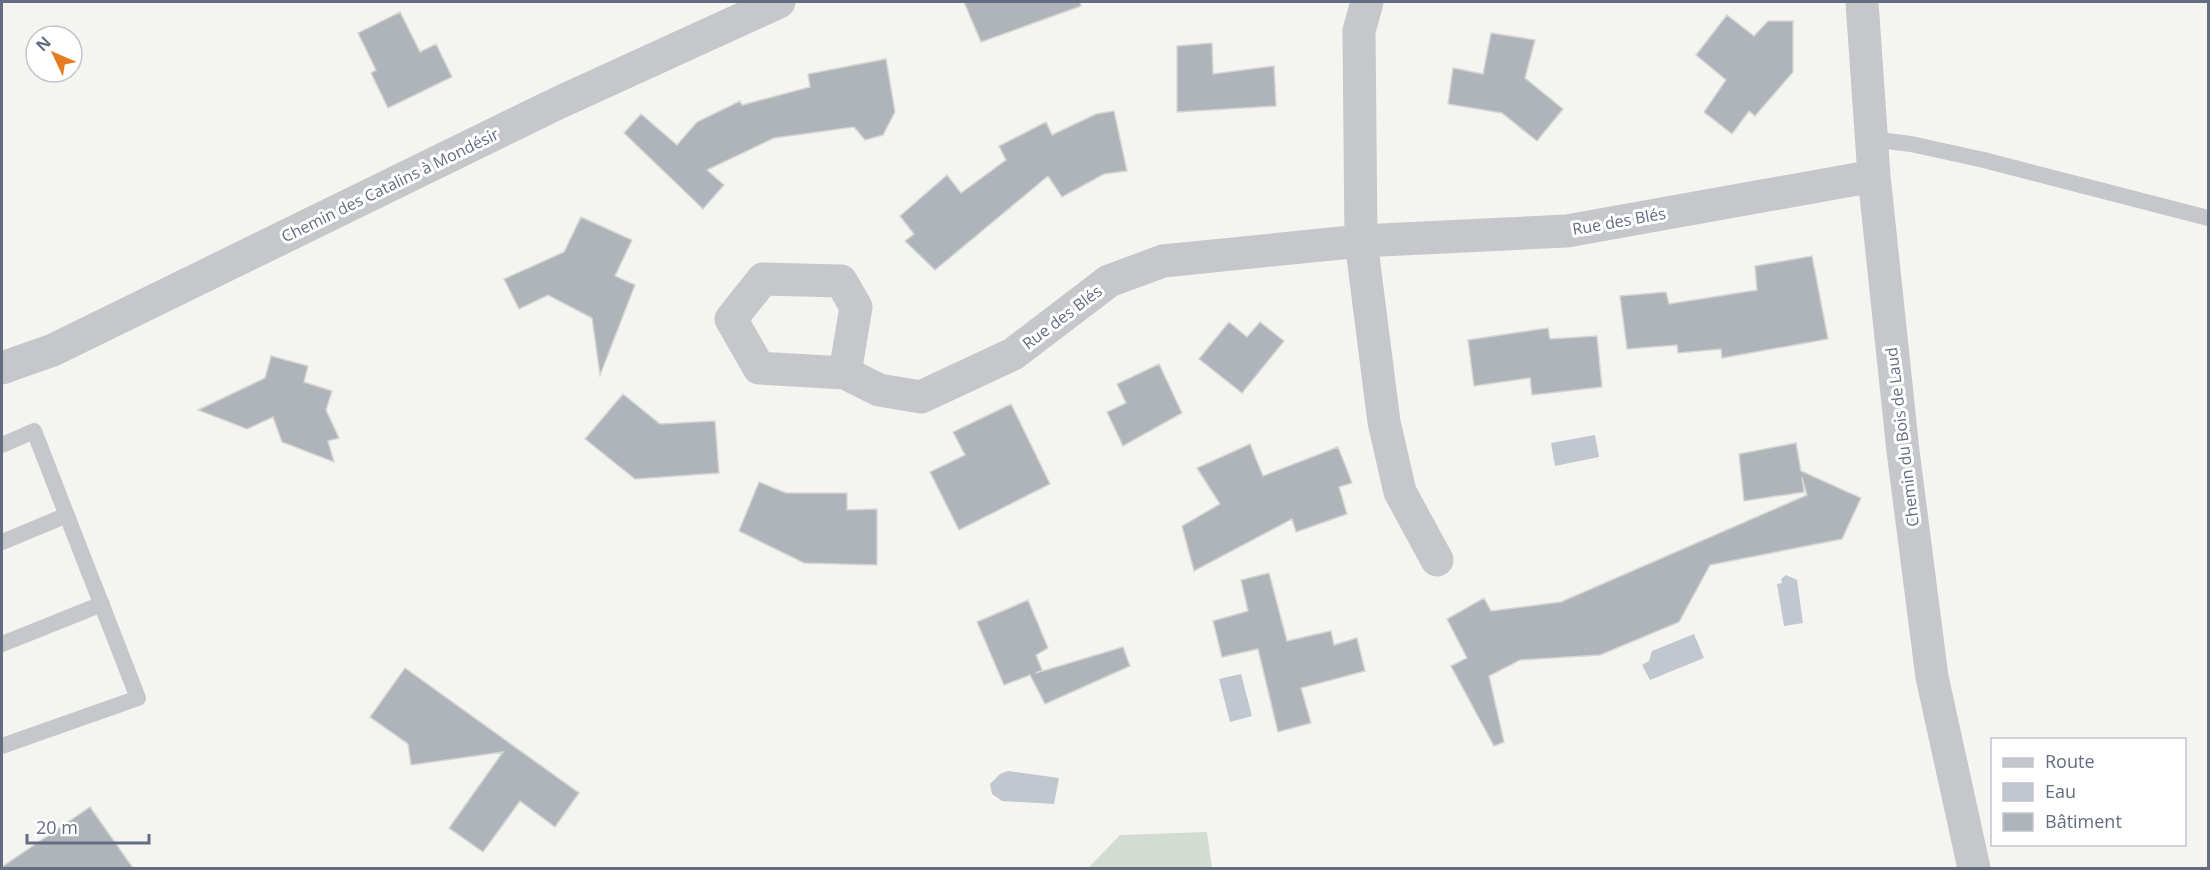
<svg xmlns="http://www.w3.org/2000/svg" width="2210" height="870" viewBox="0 0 2210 870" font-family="'Open Sans',sans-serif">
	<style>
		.green { fill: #d3dcd2 }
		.water { fill: #c0c7ce }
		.building { fill: #afb3ba; stroke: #d5d6d3; stroke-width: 1.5 }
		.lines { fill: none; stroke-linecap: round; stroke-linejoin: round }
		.lane { stroke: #c5c7cb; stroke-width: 16 }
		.street { stroke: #c5c7cb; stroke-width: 33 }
		.labels { text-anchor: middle; stroke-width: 6; stroke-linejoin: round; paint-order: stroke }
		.street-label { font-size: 16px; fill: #636d82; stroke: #fff }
	</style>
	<rect width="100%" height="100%" fill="#f4f5f1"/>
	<path class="green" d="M 1207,832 L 1212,868 L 1088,868 L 1120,835 Z"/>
	<path class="water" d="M 1595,435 L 1599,457 L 1555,466 L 1551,443 Z
		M 1786,575 L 1797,580 L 1803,623 L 1784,626 L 1777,584 L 1782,583 L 1781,579 Z
		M 1694,634 L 1704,658 L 1650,680 L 1642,665 L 1649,661 L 1652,651 Z
		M 1241,674 L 1252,716 L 1230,722 L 1219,679 Z
		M 1008,771 L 1059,778 L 1054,804 L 1002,801 L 992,794 L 990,784 L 1000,774 Z"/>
	<path class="building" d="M 964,2 L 1080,2 L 1081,6 L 981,42 Z
		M 400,12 L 420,52 L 436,44 L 452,77 L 388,108 L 371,73 L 376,70 L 358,33 Z
		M 1727,15 L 1754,36 L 1768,21 L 1793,21 L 1793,72 L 1755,116 L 1749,111 L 1732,134 L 1704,112 L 1726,80 L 1696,55 Z
		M 1491,33 L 1535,40 L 1525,78 L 1563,109 L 1537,141 L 1502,113 L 1448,104 L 1453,68 L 1483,74 Z
		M 1212,43 L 1213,74 L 1274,66 L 1276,106 L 1177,112 L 1177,46 Z
		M 886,59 L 895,112 L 883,135 L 865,140 L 854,127 L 774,138 L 707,170 L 724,185 L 703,209 L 624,133 L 641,114 L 677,145 L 697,122 L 740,101 L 742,105 L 810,87 L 808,74 Z
		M 1114,111 L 1127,171 L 1104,174 L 1062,197 L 1048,176 L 935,270 L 905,241 L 914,234 L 900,216 L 947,175 L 961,193 L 1006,160 L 999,146 L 1046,122 L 1052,135 L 1096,114 Z
		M 581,217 L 632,240 L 615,276 L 635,285 L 600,375 L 592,318 L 548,295 L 519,309 L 504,279 L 564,252 Z
		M 1812,256 L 1828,339 L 1722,358 L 1721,349 L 1678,353 L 1677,345 L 1627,349 L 1620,296 L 1666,292 L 1669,304 L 1757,290 L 1755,266 Z
		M 1229,322 L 1247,337 L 1260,322 L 1284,341 L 1242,393 L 1199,359 Z
		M 1548,328 L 1550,339 L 1597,336 L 1602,387 L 1532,395 L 1530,378 L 1474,386 L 1468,340 Z
		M 271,356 L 308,366 L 304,382 L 332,391 L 326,410 L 339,438 L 328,441 L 334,462 L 282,442 L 273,417 L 247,429 L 198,410 L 265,378 Z
		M 1159,364 L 1182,413 L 1123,446 L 1107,412 L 1126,403 L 1117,384 Z
		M 623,394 L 660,424 L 715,421 L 719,473 L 635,479 L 585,439 Z
		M 1011,404 L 1050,484 L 959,530 L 930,472 L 965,455 L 953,432 Z
		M 1796,443 L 1801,471 L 1861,498 L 1842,539 L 1710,565 L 1679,622 L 1600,655 L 1520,660 L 1489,676 L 1504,742 L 1494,746 L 1451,666 L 1467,658 L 1447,619 L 1484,598 L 1491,611 L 1561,602 L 1807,495 L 1802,477 L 1804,492 L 1744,501 L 1739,454 Z
		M 1250,444 L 1263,476 L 1338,447 L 1352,483 L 1339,487 L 1347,514 L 1296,532 L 1292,519 L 1194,571 L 1182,526 L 1220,504 L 1197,468 Z
		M 759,482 L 786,493 L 847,493 L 847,510 L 877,509 L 877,565 L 804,563 L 739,531 Z
		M 1269,573 L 1287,641 L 1331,631 L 1334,645 L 1357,638 L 1365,671 L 1301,688 L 1311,723 L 1278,732 L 1258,649 L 1222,657 L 1213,621 L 1248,611 L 1241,580 Z
		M 1028,600 L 1048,648 L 1036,655 L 1042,670 L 1036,673 L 1123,647 L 1130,666 L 1045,704 L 1030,675 L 1004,685 L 977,622 Z
		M 405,668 L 579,793 L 555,827 L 520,801 L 483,852 L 449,828 L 503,752 L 411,765 L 408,744 L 370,717 Z
		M 90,807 L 133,868 L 2,868 L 2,867 Z"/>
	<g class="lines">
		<path class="lane" d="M 1871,139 L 1911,144 L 1984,160 L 2208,218
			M 2,445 L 34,431 L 138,698 L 2,746
			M 2,542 L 67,515
			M 2,644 L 102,604"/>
		<path class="street" d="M 1367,2 L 1359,31 L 1361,241 L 1384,422 L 1400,492 L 1437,560
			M 1862,2 L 1874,176 L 1903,451 L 1932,677 L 1974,868
			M 2,368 L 53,350 L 558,103 L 779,2
			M 845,373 L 856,307 L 841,281 L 763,279 L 731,319 L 759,368 L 845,373 L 879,390 L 921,397 L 1013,354 L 1109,281 L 1163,261 L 1361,241 L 1567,231 L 1874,176"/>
	</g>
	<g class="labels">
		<g class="street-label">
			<text transform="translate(390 185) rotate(-26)" y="6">Chemin des Catalins à Mondésir</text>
			<text transform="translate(1619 221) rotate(-10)" y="6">Rue des Blés</text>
			<text transform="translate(1062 317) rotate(-37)" y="6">Rue des Blés</text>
			<text transform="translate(1902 437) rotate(-97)" y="6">Chemin du Bois de Laud</text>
		</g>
	</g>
	<rect width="2210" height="870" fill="none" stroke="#636d82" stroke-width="6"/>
	<rect x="1991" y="738" width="195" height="108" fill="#ffffff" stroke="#c1c5cd" stroke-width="1.5"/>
	<rect x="2003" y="758" width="30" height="9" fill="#c5c7cb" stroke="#c1c5cd" stroke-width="1.5"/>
	<text x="2045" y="768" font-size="18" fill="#636d82">Route</text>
	<rect x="2003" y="783" width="30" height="18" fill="#c0c7ce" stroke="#c1c5cd" stroke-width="1.5"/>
	<text x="2045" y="798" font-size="18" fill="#636d82">Eau</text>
	<rect x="2003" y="813" width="30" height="18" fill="#afb3ba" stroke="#c1c5cd" stroke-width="1.5"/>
	<text x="2045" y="828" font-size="18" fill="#636d82">Bâtiment</text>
	<g transform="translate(54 54) rotate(314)"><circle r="28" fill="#ffffff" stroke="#c1c5cd" stroke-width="1.5"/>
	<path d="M0-4.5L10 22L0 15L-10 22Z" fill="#e57d20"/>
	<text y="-9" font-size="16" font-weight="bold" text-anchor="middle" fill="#636d82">N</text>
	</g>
	<path d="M27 834v9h122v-9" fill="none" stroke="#636d82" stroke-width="3"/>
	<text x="36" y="834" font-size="18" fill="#636d82" stroke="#ffffff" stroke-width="4.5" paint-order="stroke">20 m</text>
</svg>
